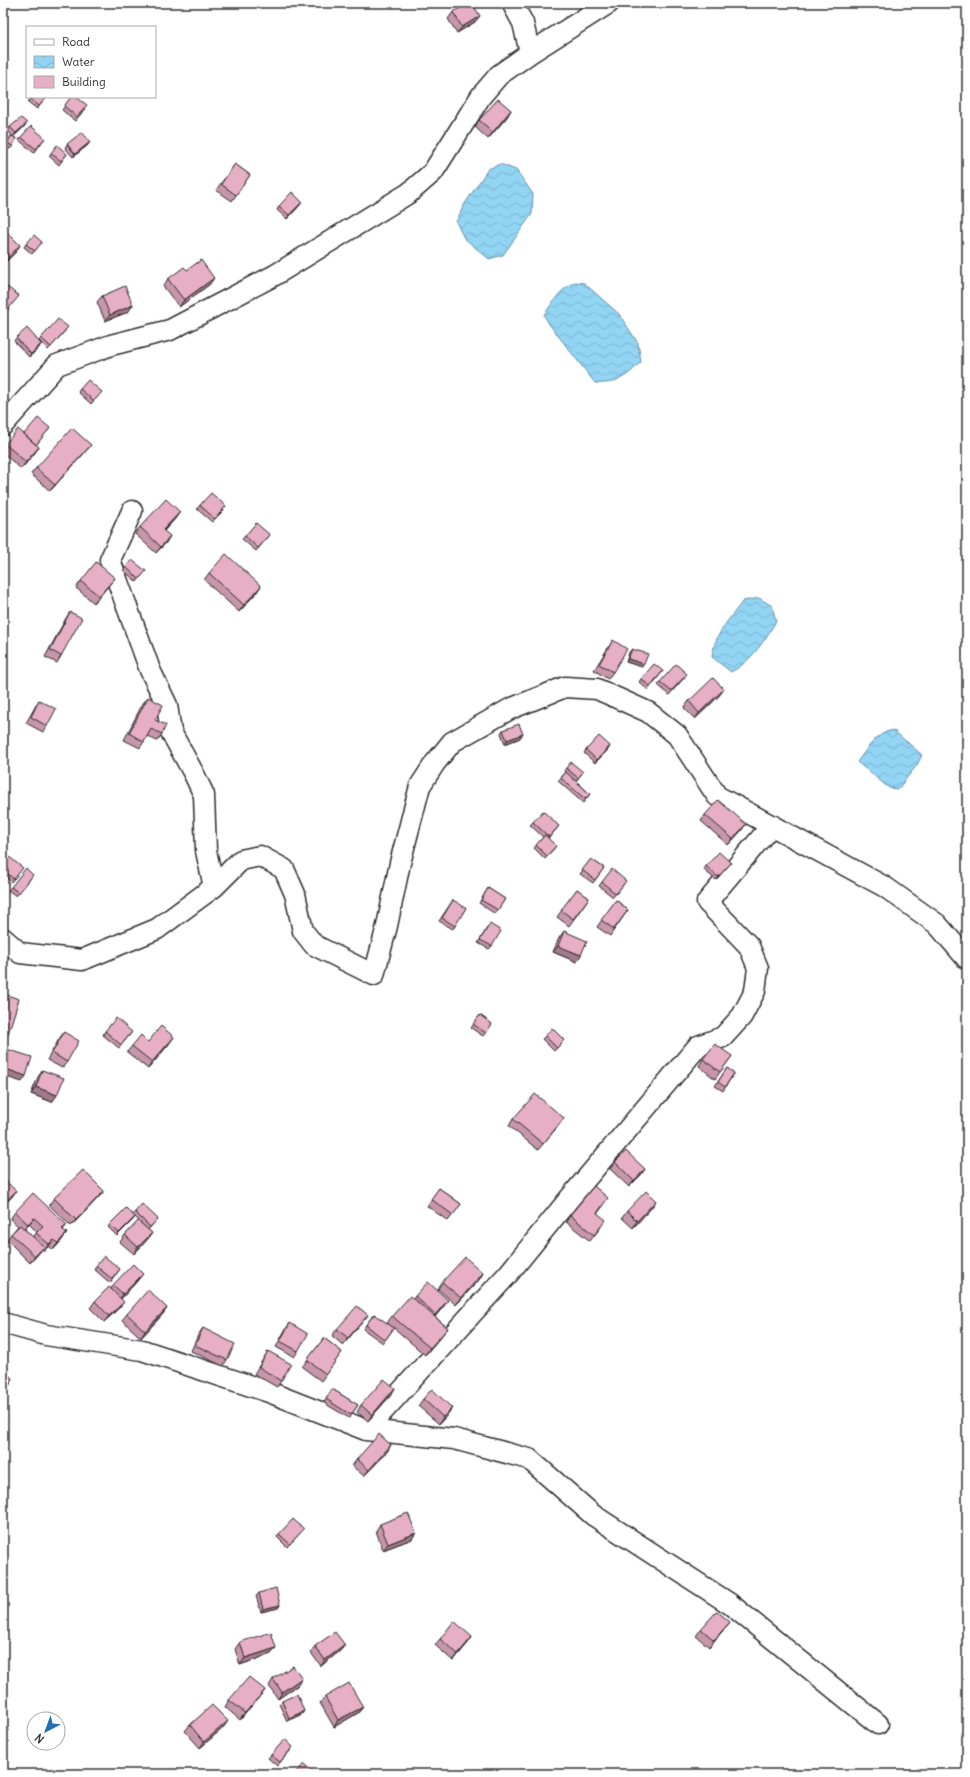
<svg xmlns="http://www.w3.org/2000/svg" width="970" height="1777" viewBox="0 0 970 1777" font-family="Delius,sans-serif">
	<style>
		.water { fill: url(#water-waves); stroke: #6890a3 }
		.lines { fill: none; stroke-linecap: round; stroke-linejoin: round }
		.minor-casing { stroke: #2b2b2b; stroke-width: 23 }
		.minor { stroke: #fff; stroke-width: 20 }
		.wall { fill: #c796a9; stroke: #2b2b2b; fill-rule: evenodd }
		.shaded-wall { fill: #a27a89; stroke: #2b2b2b }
		.building { fill: #e7afc4; stroke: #2b2b2b }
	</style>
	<defs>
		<pattern id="water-waves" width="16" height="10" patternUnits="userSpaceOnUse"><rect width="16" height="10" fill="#91d4f3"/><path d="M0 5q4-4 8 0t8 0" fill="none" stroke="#7db6d0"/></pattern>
	</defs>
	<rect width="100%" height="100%" fill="#fff"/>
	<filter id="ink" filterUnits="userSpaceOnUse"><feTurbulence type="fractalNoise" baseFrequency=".025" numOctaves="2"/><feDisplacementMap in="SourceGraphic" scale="8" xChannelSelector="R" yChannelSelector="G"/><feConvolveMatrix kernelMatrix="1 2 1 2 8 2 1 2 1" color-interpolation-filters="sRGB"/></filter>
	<g filter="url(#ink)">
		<path class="water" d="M 500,164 L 516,170 L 533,194 L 532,214 L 503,255 L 489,259 L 464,238 L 456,222 L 464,205 L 488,169 Z
			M 575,282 L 584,283 L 619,314 L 638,343 L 641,362 C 628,376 615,385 595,383 L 549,324 L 544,315 C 553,302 560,289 575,282 Z
			M 759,598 L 772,606 L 776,621 C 765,640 751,662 731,672 L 712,657 C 713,636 731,617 743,601 Z
			M 893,730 L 922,755 L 917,765 L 898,789 L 889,788 L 857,762 C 867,749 876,733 893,730 Z"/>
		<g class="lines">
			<defs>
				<path id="minor" d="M 512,3 L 523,23 L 530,53
					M 3,425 L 57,365 L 111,345 L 170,330 L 275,275 L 409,193 L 433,172 L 481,96 L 499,75 L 530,53 L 609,3
					M 132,511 L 110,560 L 150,670 L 167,705 L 171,732 L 194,774 L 204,795 L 206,851 L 214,887
					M 3,938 L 20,953 L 82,960 L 157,929 L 214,887 L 241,860 L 260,856 L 284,869 L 295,894 L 303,931 L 314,945 L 374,975 L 387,926 L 400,863 L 420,786 L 435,763 L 452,742 L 510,709 L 565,687 L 597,689 L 648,712 L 677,735 L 717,796 L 885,887 L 937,924 L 967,959
					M 3,1323 L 46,1335 L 142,1350 L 269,1392 L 366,1430 L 454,1439 L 529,1459 L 593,1515 L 730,1604 L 878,1724
					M 366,1430 L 509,1273 L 569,1199 L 698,1046 L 723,1037 L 742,1016 L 755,991 L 758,968 L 749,946 L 707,902 L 772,825"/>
			</defs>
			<use href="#minor" class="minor-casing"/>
			<use href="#minor" class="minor"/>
		</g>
		<path class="wall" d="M 453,12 L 475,22 L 457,33 L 448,19 Z
			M 32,97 L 47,97 L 37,109 L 28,102 Z
			M 71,97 L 85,109 L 75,121 L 62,110 Z
			M 511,110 L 507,117 L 488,139 L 475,127 L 479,120 Z
			M 10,127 L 24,127 L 13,137 L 8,131 Z
			M 11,136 L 13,146 L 10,149 L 5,147 Z
			M 21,137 L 45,138 L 34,153 L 19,140 Z
			M 67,144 L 88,145 L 73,157 L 65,148 Z
			M 51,153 L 67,154 L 59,165 L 49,156 Z
			M 235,164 L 250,175 L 232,201 L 216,190 Z
			M 300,205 L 287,219 L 277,210 L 279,206 Z
			M 3,229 L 16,252 L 4,264 L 3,263 Z
			M 42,242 L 32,254 L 24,247 L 26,244 Z
			M 187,270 L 210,284 L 179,307 L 163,286 L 168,279 Z
			M 102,296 L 133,305 L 128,312 L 105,321 L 97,302 Z
			M 66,330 L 48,350 L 39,341 L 41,338 Z
			M 16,338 L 39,348 L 29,357 L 14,341 Z
			M 80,389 L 99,395 L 91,404 L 78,392 Z
			M 50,428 L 36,445 L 39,447 L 34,454 L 21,469 L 3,453 L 3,446 L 5,444 L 24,434 Z
			M 86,451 L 50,491 L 31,474 L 36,468 Z
			M 200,505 L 224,510 L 212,522 L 197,509 Z
			M 175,519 L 164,531 L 166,543 L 156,553 L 135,534 L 140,527 Z
			M 270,535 L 256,551 L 242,539 L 245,536 Z
			M 126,567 L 143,574 L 137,582 L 123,570 Z
			M 209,573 L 257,592 L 239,612 L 204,580 Z
			M 81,581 L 110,584 L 94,603 L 76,588 Z
			M 70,612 L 61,656 L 57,663 L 45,657 L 66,618 Z
			M 613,640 L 613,672 L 608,679 L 594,670 Z
			M 632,649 L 642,667 L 626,662 L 629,652 Z
			M 663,671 L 648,690 L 639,682 L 641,679 Z
			M 685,677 L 669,695 L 658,685 L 660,682 Z
			M 719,696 L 695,719 L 684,708 L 689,701 Z
			M 148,697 L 155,720 L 162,734 L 157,741 L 147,736 L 140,748 L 124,740 L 143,703 Z
			M 39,700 L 47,726 L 43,732 L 26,723 L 35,707 Z
			M 503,730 L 520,738 L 505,744 L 501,733 Z
			M 610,746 L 595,763 L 584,753 L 586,750 Z
			M 566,768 L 583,772 L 576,781 L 590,794 L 583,803 L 558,781 L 565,773 L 564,771 Z
			M 705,815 L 746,824 L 741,831 L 728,845 L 701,821 Z
			M 533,822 L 559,826 L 548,839 L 556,846 L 545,859 L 534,848 L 543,837 L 530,825 Z
			M 3,859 L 20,871 L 11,882 L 3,875 Z
			M 591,859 L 604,868 L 593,883 L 580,874 Z
			M 731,863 L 716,880 L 704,870 L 706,866 Z
			M 31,878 L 16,896 L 8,890 L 11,887 Z
			M 602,882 L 624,884 L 613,897 L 599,886 Z
			M 488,888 L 505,899 L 495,914 L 479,903 Z
			M 577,889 L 589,898 L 569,926 L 557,917 Z
			M 453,900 L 455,926 L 453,929 L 439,921 Z
			M 616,900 L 628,910 L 610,936 L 597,927 Z
			M 487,928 L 492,946 L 489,949 L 478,943 Z
			M 564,931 L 577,962 L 553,952 L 559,938 Z
			M 480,1015 L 492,1024 L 483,1036 L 471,1028 Z
			M 105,1031 L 132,1032 L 119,1048 L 103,1035 Z
			M 64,1032 L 67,1062 L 62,1068 L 47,1060 L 59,1039 Z
			M 545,1036 L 562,1043 L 554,1051 L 542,1039 Z
			M 148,1042 L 169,1044 L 148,1069 L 127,1052 L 132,1046 Z
			M 732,1056 L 715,1079 L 699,1066 L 703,1059 Z
			M 727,1068 L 734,1073 L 723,1091 L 715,1086 Z
			M 42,1070 L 57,1095 L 52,1102 L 31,1094 L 38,1077 Z
			M 564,1118 L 559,1125 L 538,1150 L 509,1126 L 513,1119 Z
			M 615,1162 L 645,1169 L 640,1176 L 629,1187 L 610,1169 Z
			M 439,1188 L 461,1204 L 448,1221 L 427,1206 Z
			M 104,1191 L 99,1197 L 71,1226 L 49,1205 L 54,1198 Z
			M 604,1205 L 597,1214 L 601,1227 L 590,1241 L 566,1222 L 570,1215 Z
			M 652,1207 L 633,1228 L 622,1218 L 627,1211 Z
			M 15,1212 L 67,1225 L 63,1230 L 62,1240 L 53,1250 L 49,1246 L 44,1251 L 42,1249 L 39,1253 L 30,1263 L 7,1240 L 11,1234 L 18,1226 L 10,1219 ZM 29,1224 L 37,1232 L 33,1237 L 25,1229 Z
			M 135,1212 L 155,1222 L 148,1230 L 152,1233 L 147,1240 L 134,1254 L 120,1242 L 125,1235 L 139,1221 L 135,1217 L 117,1236 L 108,1227 L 110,1224 L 133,1214 Z
			M 96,1266 L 120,1269 L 110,1283 L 94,1269 Z
			M 483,1273 L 479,1280 L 456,1305 L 438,1289 L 442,1282 Z
			M 138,1280 L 121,1299 L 119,1308 L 104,1322 L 90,1308 L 95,1301 L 111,1289 L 113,1285 Z
			M 415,1296 L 444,1306 L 435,1317 L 448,1328 L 443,1334 L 425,1355 L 394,1328 L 383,1343 L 363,1329 L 374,1314 L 392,1327 L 387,1323 L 392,1316 L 413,1299 Z
			M 167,1308 L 163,1314 L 141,1338 L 122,1320 L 127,1314 Z
			M 363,1321 L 343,1345 L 332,1336 L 337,1329 Z
			M 290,1323 L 298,1351 L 294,1357 L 276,1347 L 285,1330 Z
			M 203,1328 L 227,1360 L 223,1366 L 191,1351 L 198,1335 Z
			M 324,1338 L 342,1352 L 321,1381 L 302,1367 Z
			M 268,1351 L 281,1381 L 277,1387 L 254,1374 Z
			M 395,1388 L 391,1395 L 368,1421 L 357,1412 L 361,1405 Z
			M 332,1389 L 358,1405 L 349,1418 L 324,1403 Z
			M 423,1399 L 448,1414 L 439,1424 L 418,1406 Z
			M 387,1452 L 364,1476 L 352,1466 L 357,1459 Z
			M 380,1524 L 412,1539 L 383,1550 L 376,1531 Z
			M 301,1532 L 287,1547 L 277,1537 L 279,1534 Z
			M 259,1593 L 280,1605 L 278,1608 L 261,1612 L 256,1596 Z
			M 725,1628 L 709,1647 L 696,1636 L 701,1629 Z
			M 472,1637 L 468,1643 L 453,1661 L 435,1645 L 440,1639 Z
			M 240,1642 L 276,1648 L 271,1654 L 240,1665 L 235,1649 Z
			M 345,1645 L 340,1651 L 321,1666 L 311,1653 L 315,1646 Z
			M 273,1679 L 298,1685 L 278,1699 L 269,1686 Z
			M 265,1690 L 240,1720 L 225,1707 L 229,1700 Z
			M 325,1697 L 363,1707 L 358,1713 L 334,1727 L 320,1703 Z
			M 282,1701 L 302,1714 L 287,1721 L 279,1704 Z
			M 190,1725 L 223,1728 L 200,1748 L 185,1731 Z
			M 291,1750 L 277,1766 L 268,1758 L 271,1755 Z"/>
		<path class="shaded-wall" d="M 480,16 L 475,22 L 457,33 L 462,27 Z
			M 511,110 L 507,117 L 488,139 L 493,132 Z
			M 27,123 L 24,127 L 13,137 L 16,133 Z
			M 90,142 L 88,145 L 73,157 L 75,154 Z
			M 302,202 L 300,205 L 287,219 L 289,215 Z
			M 20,245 L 16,252 L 4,264 L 9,257 Z
			M 214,278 L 210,284 L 179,307 L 184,300 Z
			M 133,305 L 128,312 L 105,321 L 110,315 Z
			M 41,344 L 39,348 L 29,357 L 31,354 Z
			M 91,445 L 86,451 L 50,491 L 55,485 Z
			M 39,447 L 34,454 L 21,469 L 26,462 Z
			M 180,512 L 175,519 L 158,536 L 163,530 Z
			M 170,536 L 166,543 L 156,553 L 161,547 Z
			M 115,578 L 110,584 L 94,603 L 99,596 Z
			M 261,586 L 257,592 L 239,612 L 244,605 Z
			M 628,659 L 644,664 L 642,667 L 626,662 Z
			M 724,689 L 719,696 L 695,719 L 699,713 Z
			M 523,734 L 520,738 L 505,744 L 507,740 Z
			M 610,746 L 608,750 L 595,763 L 597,760 Z
			M 746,824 L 741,831 L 728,845 L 733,839 Z
			M 558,946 L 581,955 L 577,962 L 553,952 Z
			M 3,1032 L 8,1034 L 4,1041 L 3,1041 Z
			M 174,1037 L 169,1044 L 148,1069 L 152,1062 Z
			M 3,1068 L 26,1076 L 22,1082 L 3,1076 Z
			M 36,1087 L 57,1095 L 52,1102 L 31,1094 Z
			M 645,1169 L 640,1176 L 629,1187 L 634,1181 Z
			M 16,1191 L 12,1197 L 3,1206 L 3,1204 Z
			M 104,1191 L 99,1197 L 71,1226 L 76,1220 Z
			M 656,1201 L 652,1207 L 633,1228 L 637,1221 Z
			M 135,1217 L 133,1220 L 117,1236 L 119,1233 Z
			M 34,1218 L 29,1224 L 23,1231 L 28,1224 Z
			M 67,1233 L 62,1240 L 53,1250 L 58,1243 Z
			M 152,1233 L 147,1240 L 134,1254 L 138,1247 Z
			M 54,1240 L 49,1246 L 44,1251 L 49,1244 Z
			M 44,1247 L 39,1253 L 30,1263 L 35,1256 Z
			M 483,1273 L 479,1280 L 456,1305 L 461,1298 Z
			M 143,1274 L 138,1280 L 119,1301 L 123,1294 Z
			M 448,1300 L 444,1306 L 430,1321 L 435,1315 Z
			M 124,1302 L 119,1308 L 104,1322 L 109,1316 Z
			M 167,1308 L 163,1314 L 141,1338 L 145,1331 Z
			M 368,1315 L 343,1345 L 348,1338 Z
			M 448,1328 L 443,1334 L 425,1355 L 430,1348 Z
			M 13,1379 L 9,1386 L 3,1392 L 3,1390 Z
			M 395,1388 L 391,1395 L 368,1421 L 372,1415 Z
			M 452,1408 L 448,1414 L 439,1424 L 443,1417 Z
			M 391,1445 L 387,1452 L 364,1476 L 369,1470 Z
			M 416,1533 L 412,1539 L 383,1550 L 388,1544 Z
			M 280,1605 L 278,1608 L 261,1612 L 263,1609 Z
			M 730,1622 L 725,1628 L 709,1647 L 714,1640 Z
			M 472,1637 L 468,1643 L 453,1661 L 458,1654 Z
			M 345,1645 L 340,1651 L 321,1666 L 325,1660 Z
			M 276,1648 L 271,1654 L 240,1665 L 245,1658 Z
			M 302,1678 L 298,1685 L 278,1699 L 282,1692 Z
			M 265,1690 L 240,1720 L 245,1713 Z
			M 363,1707 L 358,1713 L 334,1727 L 338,1720 Z
			M 304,1711 L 302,1714 L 287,1721 L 289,1718 Z
			M 228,1721 L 223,1728 L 200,1748 L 204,1742 Z"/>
		<path class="building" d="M 468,3 L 472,3 L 480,16 L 462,27 L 453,12 Z
			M 32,97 L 47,97 L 39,106 L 31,99 Z
			M 71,97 L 76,97 L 87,105 L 77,117 L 64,106 Z
			M 498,99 L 511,110 L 493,132 L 479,120 Z
			M 21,118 L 27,123 L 16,133 L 10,127 Z
			M 31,126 L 45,138 L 36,149 L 21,137 Z
			M 82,132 L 90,142 L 75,154 L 67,144 Z
			M 11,136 L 16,138 L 13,146 L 7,143 Z
			M 57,145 L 67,154 L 61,161 L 51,153 Z
			M 235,164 L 250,175 L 236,195 L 221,184 Z
			M 292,192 L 302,202 L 289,215 L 279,206 Z
			M 3,229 L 4,229 L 20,245 L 9,257 L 3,252 Z
			M 34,235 L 42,242 L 35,251 L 26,244 Z
			M 201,260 L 214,278 L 184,300 L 168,279 L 184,267 L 187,270 Z
			M 6,286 L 19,296 L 5,313 L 3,312 L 3,290 Z
			M 125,286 L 133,305 L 110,315 L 102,296 Z
			M 58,319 L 68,327 L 51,347 L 41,338 Z
			M 27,328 L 41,344 L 31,354 L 16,338 Z
			M 88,380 L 102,392 L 94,401 L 80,389 Z
			M 38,418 L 50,428 L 36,445 L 24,434 Z
			M 72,428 L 91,445 L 55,485 L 36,468 Z
			M 18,429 L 39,447 L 26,462 L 5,444 Z
			M 211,493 L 226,506 L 215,519 L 200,505 Z
			M 166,499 L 180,512 L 163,530 L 170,536 L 161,547 L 140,527 Z
			M 256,523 L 270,535 L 258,548 L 245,536 Z
			M 226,554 L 261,586 L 244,605 L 209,573 Z
			M 132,560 L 146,571 L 139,579 L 126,567 Z
			M 96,562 L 115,578 L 99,596 L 81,581 Z
			M 70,612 L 82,618 L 61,656 L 50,650 Z
			M 613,640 L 627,649 L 613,672 L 599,664 Z
			M 632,649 L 648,654 L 644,664 L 628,659 Z
			M 654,664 L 663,671 L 650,686 L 641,679 Z
			M 676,664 L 687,674 L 671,691 L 660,682 Z
			M 713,678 L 724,689 L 699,713 L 689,701 Z
			M 148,697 L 163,705 L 155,720 L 166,725 L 162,734 L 151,729 L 144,742 L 129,733 Z
			M 39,700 L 56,709 L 47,726 L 31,717 Z
			M 519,724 L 523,734 L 507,740 L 503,730 Z
			M 599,736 L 610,746 L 597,760 L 586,750 Z
			M 571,762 L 583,772 L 578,778 L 566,768 Z
			M 566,772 L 590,794 L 585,799 L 561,778 Z
			M 718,800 L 746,824 L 733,839 L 705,815 Z
			M 543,811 L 559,826 L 549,837 L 533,822 Z
			M 545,835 L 556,846 L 547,856 L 536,845 Z
			M 719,852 L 731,863 L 718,877 L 706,866 Z
			M 7,855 L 23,868 L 14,879 L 3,870 L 3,859 Z
			M 591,859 L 604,868 L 595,880 L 582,870 Z
			M 26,868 L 33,875 L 19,893 L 11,887 Z
			M 612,869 L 626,881 L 616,894 L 602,882 Z
			M 488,888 L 505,899 L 498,910 L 481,900 Z
			M 577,889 L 589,898 L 573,919 L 561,910 Z
			M 453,900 L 466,908 L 455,926 L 442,918 Z
			M 616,900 L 628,910 L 614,929 L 601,920 Z
			M 490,924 L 501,931 L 492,946 L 480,940 Z
			M 564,931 L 587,941 L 581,955 L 558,946 Z
			M 4,994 L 19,999 L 8,1034 L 3,1032 L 3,998 Z
			M 480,1015 L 492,1024 L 486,1033 L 473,1024 Z
			M 116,1018 L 132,1032 L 121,1045 L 105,1031 Z
			M 161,1026 L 174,1037 L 152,1062 L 132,1046 L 141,1035 L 148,1042 Z
			M 552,1028 L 564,1040 L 557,1048 L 545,1036 Z
			M 64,1032 L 79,1041 L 67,1062 L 52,1053 Z
			M 715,1044 L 732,1056 L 720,1072 L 703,1059 Z
			M 3,1048 L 32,1057 L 26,1076 L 3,1068 Z
			M 727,1068 L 734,1073 L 725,1087 L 718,1082 Z
			M 42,1070 L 64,1078 L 57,1095 L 36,1087 Z
			M 535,1094 L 564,1118 L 543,1144 L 513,1119 Z
			M 626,1151 L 645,1169 L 634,1181 L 615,1162 Z
			M 83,1170 L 104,1191 L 76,1220 L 54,1198 Z
			M 3,1178 L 16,1191 L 3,1204 Z
			M 594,1186 L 608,1198 L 597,1213 L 606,1220 L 594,1235 L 570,1215 Z
			M 439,1188 L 461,1204 L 453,1215 L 431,1199 Z
			M 646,1191 L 656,1201 L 637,1221 L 627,1211 Z
			M 33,1193 L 67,1225 L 62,1229 L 67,1233 L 58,1243 L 54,1240 L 49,1244 L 36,1233 L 43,1226 L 34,1218 L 28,1224 L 15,1212 Z
			M 142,1204 L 158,1219 L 150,1227 L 135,1212 Z
			M 126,1208 L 135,1217 L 119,1233 L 110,1224 Z
			M 138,1221 L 152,1233 L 138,1247 L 125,1235 Z
			M 20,1225 L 44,1247 L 35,1256 L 11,1234 Z
			M 104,1256 L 120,1269 L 112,1279 L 96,1266 Z
			M 465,1257 L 483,1273 L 461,1298 L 442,1282 Z
			M 133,1264 L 143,1274 L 123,1294 L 113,1285 Z
			M 428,1282 L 448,1300 L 435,1315 L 415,1296 Z
			M 109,1287 L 124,1302 L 109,1316 L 95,1301 Z
			M 148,1290 L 167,1308 L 145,1331 L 127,1314 Z
			M 410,1296 L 448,1328 L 430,1348 L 392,1316 Z
			M 357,1306 L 368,1315 L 348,1338 L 337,1329 Z
			M 374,1314 L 394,1328 L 385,1340 L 366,1325 Z
			M 290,1323 L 308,1334 L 298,1351 L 280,1341 Z
			M 203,1328 L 235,1344 L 227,1360 L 195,1345 Z
			M 324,1338 L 342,1352 L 326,1374 L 307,1360 Z
			M 268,1351 L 291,1364 L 281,1381 L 259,1367 Z
			M 3,1370 L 13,1379 L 3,1390 Z
			M 384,1379 L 395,1388 L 372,1415 L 361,1405 Z
			M 332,1389 L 358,1405 L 351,1415 L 326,1399 Z
			M 432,1389 L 452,1408 L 443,1417 L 423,1399 Z
			M 379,1434 L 391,1445 L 369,1470 L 357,1459 Z
			M 408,1513 L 416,1533 L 388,1544 L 380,1524 Z
			M 293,1519 L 304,1529 L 290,1544 L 279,1534 Z
			M 276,1588 L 280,1605 L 263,1609 L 259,1593 Z
			M 717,1611 L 730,1622 L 714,1640 L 701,1629 Z
			M 454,1621 L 472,1637 L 458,1654 L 440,1639 Z
			M 271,1632 L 276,1648 L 245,1658 L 240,1642 Z
			M 335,1632 L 345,1645 L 325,1660 L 315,1646 Z
			M 293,1666 L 302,1678 L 282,1692 L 273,1679 Z
			M 249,1677 L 265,1690 L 245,1713 L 229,1700 Z
			M 349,1683 L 363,1707 L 338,1720 L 325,1697 Z
			M 297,1694 L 304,1711 L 289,1718 L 282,1701 Z
			M 212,1705 L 228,1721 L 204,1742 L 190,1725 Z
			M 285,1739 L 293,1747 L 280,1762 L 271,1755 Z
			M 304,1764 L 315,1774 L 294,1774 Z"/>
	</g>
	<rect width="970" height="1777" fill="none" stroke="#fff" stroke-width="16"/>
	<rect x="8" y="8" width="954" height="1761" fill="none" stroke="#2b2b2b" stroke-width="1.5" filter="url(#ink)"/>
	<rect x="26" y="26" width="130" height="72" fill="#ffffff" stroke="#aaaaaa"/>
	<rect x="34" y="39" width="20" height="6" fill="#ffffff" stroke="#aaaaaa"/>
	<text x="62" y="46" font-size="12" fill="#2b2b2b">Road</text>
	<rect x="34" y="56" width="20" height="12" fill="url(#water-waves)" stroke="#aaaaaa"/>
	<text x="62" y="66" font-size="12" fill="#2b2b2b">Water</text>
	<rect x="34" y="76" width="20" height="12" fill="#e7afc4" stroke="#aaaaaa"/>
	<text x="62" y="86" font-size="12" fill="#2b2b2b">Building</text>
	<g transform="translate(46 1731) rotate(221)"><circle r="19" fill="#ffffff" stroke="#aaaaaa"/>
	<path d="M0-3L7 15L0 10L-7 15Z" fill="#1f6fb2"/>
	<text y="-6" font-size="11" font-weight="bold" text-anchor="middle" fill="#2b2b2b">N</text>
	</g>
</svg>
